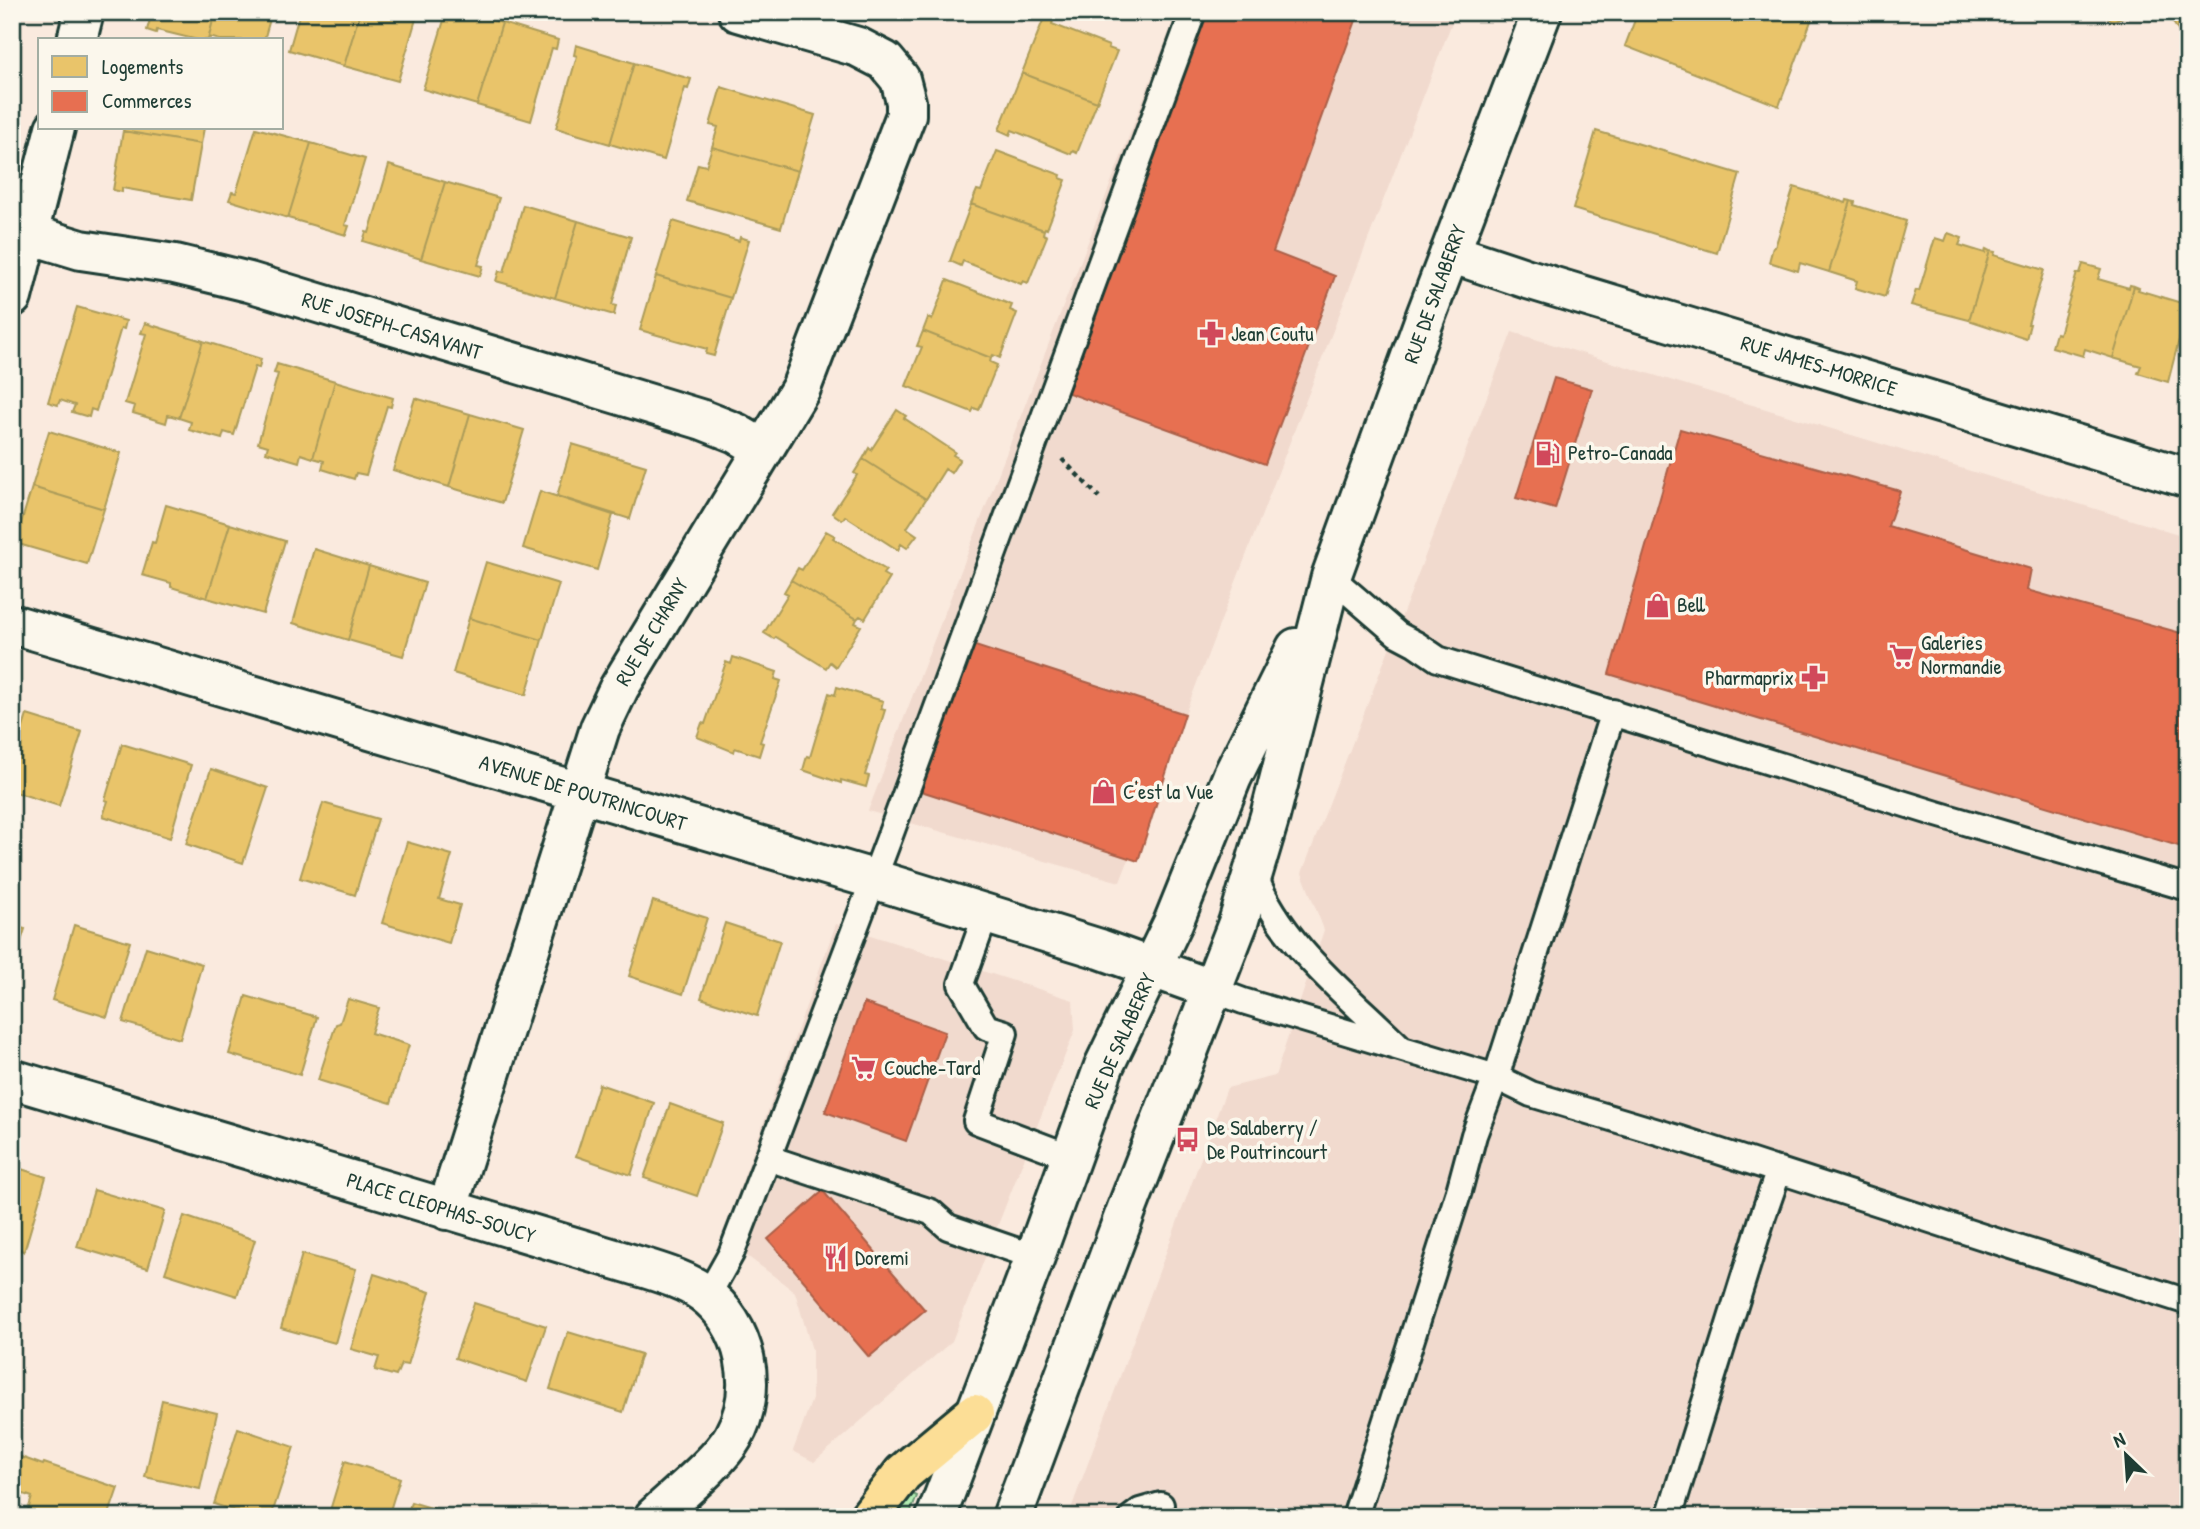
<svg xmlns="http://www.w3.org/2000/svg" width="2200" height="1529" viewBox="0 0 2200 1529" font-family="'Patrick Hand',sans-serif">
	<style>
		.built { fill: #f1dace }
		.green { fill: #b3eeb2; stroke: #699673; stroke-width: 2 }
		.homes { fill: #e9c46a; stroke: #ac9c5a; stroke-width: 2 }
		.shops { fill: #e76f51; stroke: #ab6048; stroke-width: 2 }
		.lines { fill: none; stroke-linecap: round; stroke-linejoin: round }
		.lane-casing { stroke: #1f3d34; stroke-width: 30 }
		.street-casing { stroke: #1f3d34; stroke-width: 44 }
		.secondary-casing { stroke: #1f3d34; stroke-width: 44 }
		.highway-casing { stroke: #1f3d34; stroke-width: 44 }
		.path { stroke: #1f3d34; stroke-width: 4.5; stroke-dasharray: 5 5; stroke-linecap: butt }
		.lane { stroke: #fbf7ec; stroke-width: 24 }
		.street { stroke: #fbf7ec; stroke-width: 38 }
		.secondary { stroke: #fbf7ec; stroke-width: 38 }
		.highway { stroke: #fcde96; stroke-width: 38 }
		.labels { text-anchor: middle; stroke-width: 7; stroke-linejoin: round; paint-order: stroke }
		.street-label { font-size: 21px; fill: #1f3d34; stroke: #fbf7ec }
		.poi-label { font-size: 21px; fill: #1f3d34; stroke: #fbf7ec; text-anchor: start }
	</style>
	<rect width="100%" height="100%" fill="#faeade"/>
	<filter id="ink" filterUnits="userSpaceOnUse"><feTurbulence type="fractalNoise" baseFrequency=".0143" numOctaves="2"/><feDisplacementMap in="SourceGraphic" scale="14" xChannelSelector="R" yChannelSelector="G"/><feConvolveMatrix kernelMatrix="1 2 1 2 8 2 1 2 1" color-interpolation-filters="sRGB"/></filter>
	<g filter="url(#ink)">
		<path class="built" d="M 1177,12 L 1456,12 L 1120,882 L 868,811 Z
			M 1512,332 L 2188,537 L 2188,1517 L 1068,1517 L 1227,1088 L 1275,1076 L 1324,930 L 1302,873 Z
			M 836,924 L 1073,1000 L 1075,1030 L 952,1341 L 814,1462 L 793,1451 L 812,1399 L 812,1350 L 795,1292 L 722,1237 Z"/>
		<path class="green" d="M 913,1494 L 917,1496 L 909,1517 L 892,1517 Z"/>
		<path class="homes" d="M 152,12 L 215,12 L 208,40 L 198,40 L 157,30 L 156,33 L 147,30 Z
			M 215,12 L 272,12 L 264,40 L 220,40 L 209,37 Z
			M 300,12 L 360,12 L 344,66 L 289,50 Z
			M 360,12 L 418,12 L 398,81 L 344,66 Z
			M 443,12 L 465,12 L 502,23 L 477,105 L 423,89 L 445,17 L 441,16 Z
			M 1638,12 L 1811,12 L 1814,13 L 1779,106 L 1625,46 Z
			M 2099,12 L 2127,12 L 2125,16 L 2113,21 Z
			M 2174,12 L 2188,12 L 2188,47 L 2171,19 L 2176,15 Z
			M 1044,18 L 1053,21 L 1052,24 L 1109,46 L 1108,48 L 1117,51 L 1097,102 L 1022,73 Z
			M 502,23 L 558,40 L 556,49 L 552,48 L 531,121 L 477,105 Z
			M 576,45 L 634,63 L 610,144 L 556,128 L 577,56 L 574,55 Z
			M 634,63 L 691,79 L 688,89 L 685,88 L 664,160 L 610,144 Z
			M 1022,73 L 1097,102 L 1077,153 L 1073,151 L 1071,154 L 1012,130 L 1010,135 L 999,130 Z
			M 721,87 L 815,115 L 798,171 L 712,147 L 718,127 L 710,125 Z
			M 124,128 L 204,128 L 201,144 L 123,131 Z
			M 256,128 L 311,143 L 288,218 L 229,200 L 232,192 L 236,193 Z
			M 123,131 L 201,144 L 191,200 L 122,188 L 122,192 L 113,190 Z
			M 1596,131 L 1740,174 L 1717,253 L 1573,209 Z
			M 311,143 L 365,159 L 345,225 L 349,226 L 346,235 L 288,218 Z
			M 712,147 L 798,171 L 781,228 L 687,201 L 698,164 L 706,166 Z
			M 997,151 L 1061,175 L 1060,178 L 1066,180 L 1047,229 L 1045,228 L 1044,230 L 971,204 L 977,190 L 981,191 Z
			M 389,165 L 445,182 L 421,259 L 363,241 L 366,232 L 369,233 Z
			M 445,182 L 499,198 L 478,265 L 483,266 L 480,276 L 421,259 Z
			M 1794,187 L 1846,203 L 1847,200 L 1851,201 L 1829,272 L 1800,263 L 1798,271 L 1769,262 L 1773,247 L 1775,247 Z
			M 1851,201 L 1855,202 L 1854,205 L 1906,221 L 1885,297 L 1855,288 L 1857,281 L 1829,272 Z
			M 971,204 L 1044,230 L 1043,234 L 1047,236 L 1028,283 L 1023,281 L 1021,284 L 963,261 L 961,266 L 950,261 Z
			M 523,205 L 578,221 L 555,298 L 496,281 L 499,271 L 504,272 Z
			M 578,221 L 631,237 L 612,305 L 616,306 L 614,315 L 555,298 Z
			M 673,221 L 739,241 L 740,237 L 749,240 L 731,298 L 656,276 Z
			M 1948,233 L 1962,238 L 1959,245 L 1985,253 L 1986,249 L 1990,251 L 1969,320 L 1911,305 L 1916,290 L 1919,291 L 1935,238 L 1945,241 Z
			M 1990,251 L 1995,252 L 1994,255 L 2044,270 L 2028,324 L 2030,324 L 2026,339 L 1969,320 Z
			M 2083,264 L 2101,269 L 2098,279 L 2129,288 L 2130,285 L 2134,286 L 2113,358 L 2085,349 L 2083,356 L 2052,347 L 2056,333 L 2059,334 L 2077,273 L 2080,273 Z
			M 656,276 L 731,298 L 714,356 L 706,354 L 707,349 L 640,330 Z
			M 947,280 L 1012,305 L 1010,310 L 1017,313 L 1000,358 L 993,355 L 991,358 L 923,331 L 928,318 L 932,320 Z
			M 2134,286 L 2139,288 L 2138,290 L 2188,305 L 2168,382 L 2138,373 L 2141,366 L 2113,358 Z
			M 77,307 L 126,321 L 124,329 L 121,328 L 96,411 L 91,409 L 89,417 L 72,412 L 75,405 L 60,400 L 58,405 L 48,402 Z
			M 145,323 L 203,341 L 179,418 L 168,415 L 166,423 L 133,413 L 135,406 L 125,403 L 146,334 L 141,333 Z
			M 923,331 L 991,358 L 990,362 L 997,365 L 979,410 L 974,408 L 972,412 L 906,386 L 922,347 L 917,346 Z
			M 203,341 L 261,359 L 259,368 L 255,367 L 234,435 L 224,432 L 222,439 L 189,430 L 191,422 L 179,418 Z
			M 277,364 L 335,381 L 313,458 L 301,454 L 299,462 L 266,452 L 268,446 L 258,443 L 278,374 L 274,373 Z
			M 335,381 L 393,398 L 391,407 L 387,406 L 366,475 L 356,473 L 354,479 L 322,469 L 324,461 L 313,458 Z
			M 415,398 L 470,414 L 449,487 L 393,470 Z
			M 897,410 L 906,416 L 904,418 L 955,452 L 953,455 L 960,459 L 951,473 L 945,469 L 926,499 L 863,459 L 869,448 L 871,450 Z
			M 470,414 L 524,430 L 502,503 L 449,487 Z
			M 49,431 L 121,453 L 104,509 L 32,487 Z
			M 572,444 L 646,466 L 630,519 L 557,496 Z
			M 863,459 L 926,499 L 907,528 L 917,535 L 907,548 L 901,544 L 898,550 L 845,516 L 842,520 L 832,513 L 857,475 L 854,473 Z
			M 32,487 L 104,509 L 87,564 L 15,543 Z
			M 540,491 L 613,515 L 597,570 L 523,548 Z
			M 166,505 L 230,524 L 207,598 L 171,587 L 171,583 L 142,575 L 152,542 L 155,543 Z
			M 230,524 L 285,541 L 263,614 L 207,598 Z
			M 826,531 L 835,536 L 833,538 L 886,570 L 883,574 L 890,578 L 865,619 L 860,616 L 857,619 L 791,580 L 798,568 L 802,570 Z
			M 314,549 L 369,566 L 348,640 L 293,623 Z
			M 486,562 L 559,584 L 542,640 L 469,618 Z
			M 369,566 L 425,583 L 403,656 L 348,640 Z
			M 791,580 L 857,619 L 855,623 L 861,626 L 836,667 L 830,662 L 826,668 L 776,637 L 774,639 L 764,633 L 788,594 L 784,592 Z
			M 469,618 L 542,640 L 526,695 L 453,673 Z
			M 733,657 L 777,672 L 775,679 L 781,681 L 760,742 L 763,743 L 759,756 L 735,748 L 734,752 L 697,737 L 702,723 L 705,724 L 726,662 L 731,664 Z
			M 837,687 L 883,701 L 881,709 L 885,710 L 865,775 L 869,776 L 866,787 L 841,780 L 841,783 L 803,770 L 807,756 L 810,757 L 829,693 L 835,695 Z
			M 27,715 L 82,732 L 59,806 L 12,791 L 12,763 Z
			M 122,744 L 191,765 L 170,838 L 103,816 L 108,801 L 105,800 Z
			M 211,769 L 268,788 L 243,863 L 186,844 Z
			M 323,803 L 378,819 L 355,895 L 300,878 Z
			M 407,842 L 452,855 L 439,899 L 460,905 L 449,943 L 382,923 Z
			M 653,901 L 707,918 L 683,994 L 629,976 Z
			M 725,923 L 780,941 L 757,1016 L 701,998 Z
			M 74,925 L 130,942 L 107,1017 L 52,1000 Z
			M 12,926 L 25,929 L 12,969 Z
			M 146,947 L 202,964 L 180,1039 L 123,1022 Z
			M 246,996 L 317,1017 L 300,1075 L 229,1054 Z
			M 348,999 L 379,1008 L 371,1033 L 409,1045 L 391,1103 L 318,1080 L 336,1024 L 340,1023 Z
			M 599,1084 L 654,1103 L 631,1175 L 576,1156 Z
			M 670,1104 L 723,1123 L 697,1196 L 644,1178 Z
			M 12,1166 L 46,1177 L 24,1252 L 20,1249 L 15,1272 L 12,1271 Z
			M 94,1190 L 165,1211 L 148,1268 L 77,1247 Z
			M 184,1216 L 255,1240 L 237,1296 L 165,1273 Z
			M 302,1254 L 356,1269 L 335,1343 L 281,1328 Z
			M 374,1274 L 430,1292 L 408,1365 L 401,1364 L 396,1376 L 375,1370 L 379,1357 L 351,1349 Z
			M 474,1303 L 546,1326 L 527,1382 L 455,1358 Z
			M 568,1332 L 641,1354 L 623,1412 L 550,1389 Z
			M 162,1400 L 217,1413 L 200,1489 L 145,1477 Z
			M 238,1428 L 294,1447 L 271,1517 L 253,1517 L 214,1504 Z
			M 21,1457 L 43,1465 L 44,1463 L 118,1488 L 108,1517 L 26,1517 L 32,1497 L 12,1490 L 12,1483 Z
			M 345,1461 L 400,1478 L 388,1517 L 328,1517 Z
			M 411,1502 L 462,1517 L 407,1517 Z"/>
		<path class="shops" d="M 1201,12 L 1359,12 L 1273,252 L 1335,276 L 1265,464 L 1063,391 Z
			M 1554,378 L 1592,389 L 1555,509 L 1516,498 Z
			M 1680,429 L 1900,491 L 1888,526 L 2031,569 L 2027,590 L 2188,635 L 2188,849 L 1609,674 Z
			M 963,642 L 1185,714 L 1138,861 L 915,789 Z
			M 864,1003 L 945,1032 L 906,1141 L 825,1112 Z
			M 823,1191 L 925,1310 L 869,1357 L 768,1239 Z"/>
		<g class="lines">
			<defs>
				<path id="lane" d="M 1331,577 L 1397,634 L 1416,644 L 1438,659 L 1937,814 L 2188,888
					M 1254,874 C 1281,944 1346,994 1399,1046
					M 986,914 L 961,984 L 986,1027 L 1005,1033 L 976,1121 L 1071,1157
					M 1211,989 L 1243,1001 L 1496,1077 L 1531,1094 L 1678,1138 L 1980,1236 L 2188,1302
					M 768,1158 L 931,1212 L 948,1227 L 1035,1257
					M 707,1297 L 731,1254 L 768,1158 L 888,841 L 1193,12
					M 1132,1517 L 1140,1511 L 1161,1505
					M 1355,1517 L 1459,1191 L 1474,1135 L 1496,1077 L 1613,712
					M 1669,1517 L 1763,1216 L 1779,1170"/>
				<path id="street" d="M 77,40 L 84,12
					M 12,229 L 81,250 L 175,264 L 249,282 L 703,420 L 736,433 L 763,449
					M 1450,253 L 1528,279 L 2188,478
					M 12,297 L 55,128
					M 12,624 L 873,879 L 1100,949 L 1211,989
					M 12,1079 L 648,1269 C 667,1275 686,1281 702,1292 C 747,1325 760,1389 733,1437 C 719,1462 676,1496 654,1517
					M 447,1210 L 600,728 L 619,688 L 801,388 L 906,115 L 906,102 L 900,79 L 885,61 L 858,47 L 738,12"/>
				<path id="secondary" d="M 936,1517 L 1035,1257 L 1104,1066 L 1173,923 L 1232,777 L 1296,648
					M 1012,1517 L 1126,1211 L 1238,923 L 1270,816 L 1331,577 L 1425,318 L 1542,12"/>
				<path id="highway" d="M 869,1517 L 903,1473 L 974,1414"/>
			</defs>
			<use href="#lane" class="lane-casing"/>
			<use href="#street" class="street-casing"/>
			<use href="#secondary" class="secondary-casing"/>
			<use href="#highway" class="highway-casing"/>
			<path class="path" d="M 1062,459 L 1099,497
				M 2170,1517 L 2174,1507"/>
			<use href="#lane" class="lane"/>
			<use href="#street" class="street"/>
			<use href="#secondary" class="secondary"/>
			<use href="#highway" class="highway"/>
		</g>
	</g>
	<defs>
		<symbol id="pharmacy-bare" viewBox="-9 -9 18 18"><path d="M-2-6h4v4h4v4h-4v4h-4v-4h-4v-4h4Z" fill="#d1495b" stroke="#fbf7ec" stroke-width="2.5" paint-order="stroke"/></symbol>
		<symbol id="fuel-bare" viewBox="-9 -9 18 18"><path d="M-5.5-6h7V0h2V4h1.3V-2.5L3-4.5l.8-.8L6-3V5H2.5V1h-1V6h-7ZM-4.2-4.7v3.2H.2V-4.7Z" fill="#d1495b" stroke="#fbf7ec" stroke-width="2.5" paint-order="stroke"/></symbol>
		<symbol id="shop-bare" viewBox="-9 -9 18 18"><path d="M-5-2.5h2.3a2.7 3.5 0 0 1 5.4 0H5L5.5 6h-11ZM-1.5-2.5h3a1.5 2.3 0 0 0-3 0Z" fill="#d1495b" stroke="#fbf7ec" stroke-width="2.5" paint-order="stroke"/></symbol>
		<symbol id="supermarket-bare" viewBox="-9 -9 18 18"><path d="M-6-5.5h2.5l.6 2H6L4.5 2H-2.5L-4.4-4H-6ZM-1.5 3.2a1.3 1.3 0 1 0 .1 0ZM3 3.2a1.3 1.3 0 1 0 .1 0Z" fill="#d1495b" stroke="#fbf7ec" stroke-width="2.5" paint-order="stroke"/></symbol>
		<symbol id="bus-bare" viewBox="-9 -9 18 18"><path d="M-5-6H5V4H4V6H2V4H-2V6H-4V4H-5ZM-3.5-4V0h7V-4ZM-3.5 1.2v1.5H-2V1.2ZM2 1.2v1.5H3.5V1.2Z" fill="#d1495b" stroke="#fbf7ec" stroke-width="2.5" paint-order="stroke"/></symbol>
		<symbol id="restaurant-bare" viewBox="-9 -9 18 18"><path d="M-5-6h1v4h1v-4h1v4h1v-4h1v5L-1.5 .5V6h-2V.5L-5-1ZM5-6V6H3V1.5H1.5Q1.5-4 5-6Z" fill="#d1495b" stroke="#fbf7ec" stroke-width="2.5" paint-order="stroke"/></symbol>
	</defs>
	<g fill-rule="evenodd">
		<use href="#pharmacy-bare" x="1194" y="316" width="35" height="35"/>
		<use href="#fuel-bare" x="1530" y="436" width="35" height="35"/>
		<use href="#shop-bare" x="1640" y="588" width="35" height="35"/>
		<use href="#supermarket-bare" x="1884" y="638" width="35" height="35"/>
		<use href="#pharmacy-bare" x="1796" y="660" width="35" height="35"/>
		<use href="#shop-bare" x="1086" y="774" width="35" height="35"/>
		<use href="#supermarket-bare" x="846" y="1050" width="35" height="35"/>
		<use href="#bus-bare" x="1170" y="1122" width="35" height="35"/>
		<use href="#restaurant-bare" x="818" y="1240" width="35" height="35"/>
	</g>
	<g class="labels">
		<g class="street-label">
			<text transform="translate(1435 294) rotate(-70)" y="7">RUE DE SALABERRY</text>
			<text transform="translate(392 326) rotate(17)" y="7">RUE JOSEPH-CASAVANT</text>
			<text transform="translate(1819 366) rotate(17)" y="7">RUE JAMES-MORRICE</text>
			<text transform="translate(652 632) rotate(-59)" y="7">RUE DE CHARNY</text>
			<text transform="translate(583 793) rotate(17)" y="7">AVENUE DE POUTRINCOURT</text>
			<text transform="translate(1120 1041) rotate(-66)" y="7">RUE DE SALABERRY</text>
			<text transform="translate(441 1208) rotate(17)" y="7">PLACE CLEOPHAS-SOUCY</text>
		</g>
		<g class="poi-label">
			<text x="1231" y="341">Jean Coutu</text>
			<text x="1568" y="460">Petro-Canada</text>
			<text x="1677" y="612">Bell</text>
			<text x="1921" y="650">Galeries<tspan x="1921" dy="24">Normandie</tspan></text>
			<text x="1794" y="685" text-anchor="end">Pharmaprix</text>
			<text x="1123" y="799">C'est la Vue</text>
			<text x="884" y="1075">Couche-Tard</text>
			<text x="1207" y="1135">De Salaberry /<tspan x="1207" dy="24">De Poutrincourt</tspan></text>
			<text x="855" y="1265">Doremi</text>
		</g>
	</g>
	<rect width="2200" height="1529" fill="none" stroke="#fbf7ec" stroke-width="42"/>
	<rect x="21" y="21" width="2158" height="1487" fill="none" stroke="#1f3d34" stroke-width="2.5" filter="url(#ink)"/>
	<rect x="38" y="38" width="245" height="91" fill="#fbf7ec" stroke="#a3ada2" stroke-width="2"/>
	<rect x="52" y="56" width="35" height="21" fill="#e9c46a" stroke="#a3ada2" stroke-width="2"/>
	<text x="102" y="74" font-size="21" fill="#1f3d34">Logements</text>
	<rect x="52" y="91" width="35" height="21" fill="#e76f51" stroke="#a3ada2" stroke-width="2"/>
	<text x="102" y="108" font-size="21" fill="#1f3d34">Commerces</text>
	<g transform="translate(2126 1455) rotate(335)" stroke="#fbf7ec" stroke-width="5" paint-order="stroke">
	<path d="M0-5L12 26L0 18L-12 26Z" fill="#1f3d34"/>
	<text y="-10" font-size="19" font-weight="bold" text-anchor="middle" fill="#1f3d34">N</text>
	</g>
</svg>
